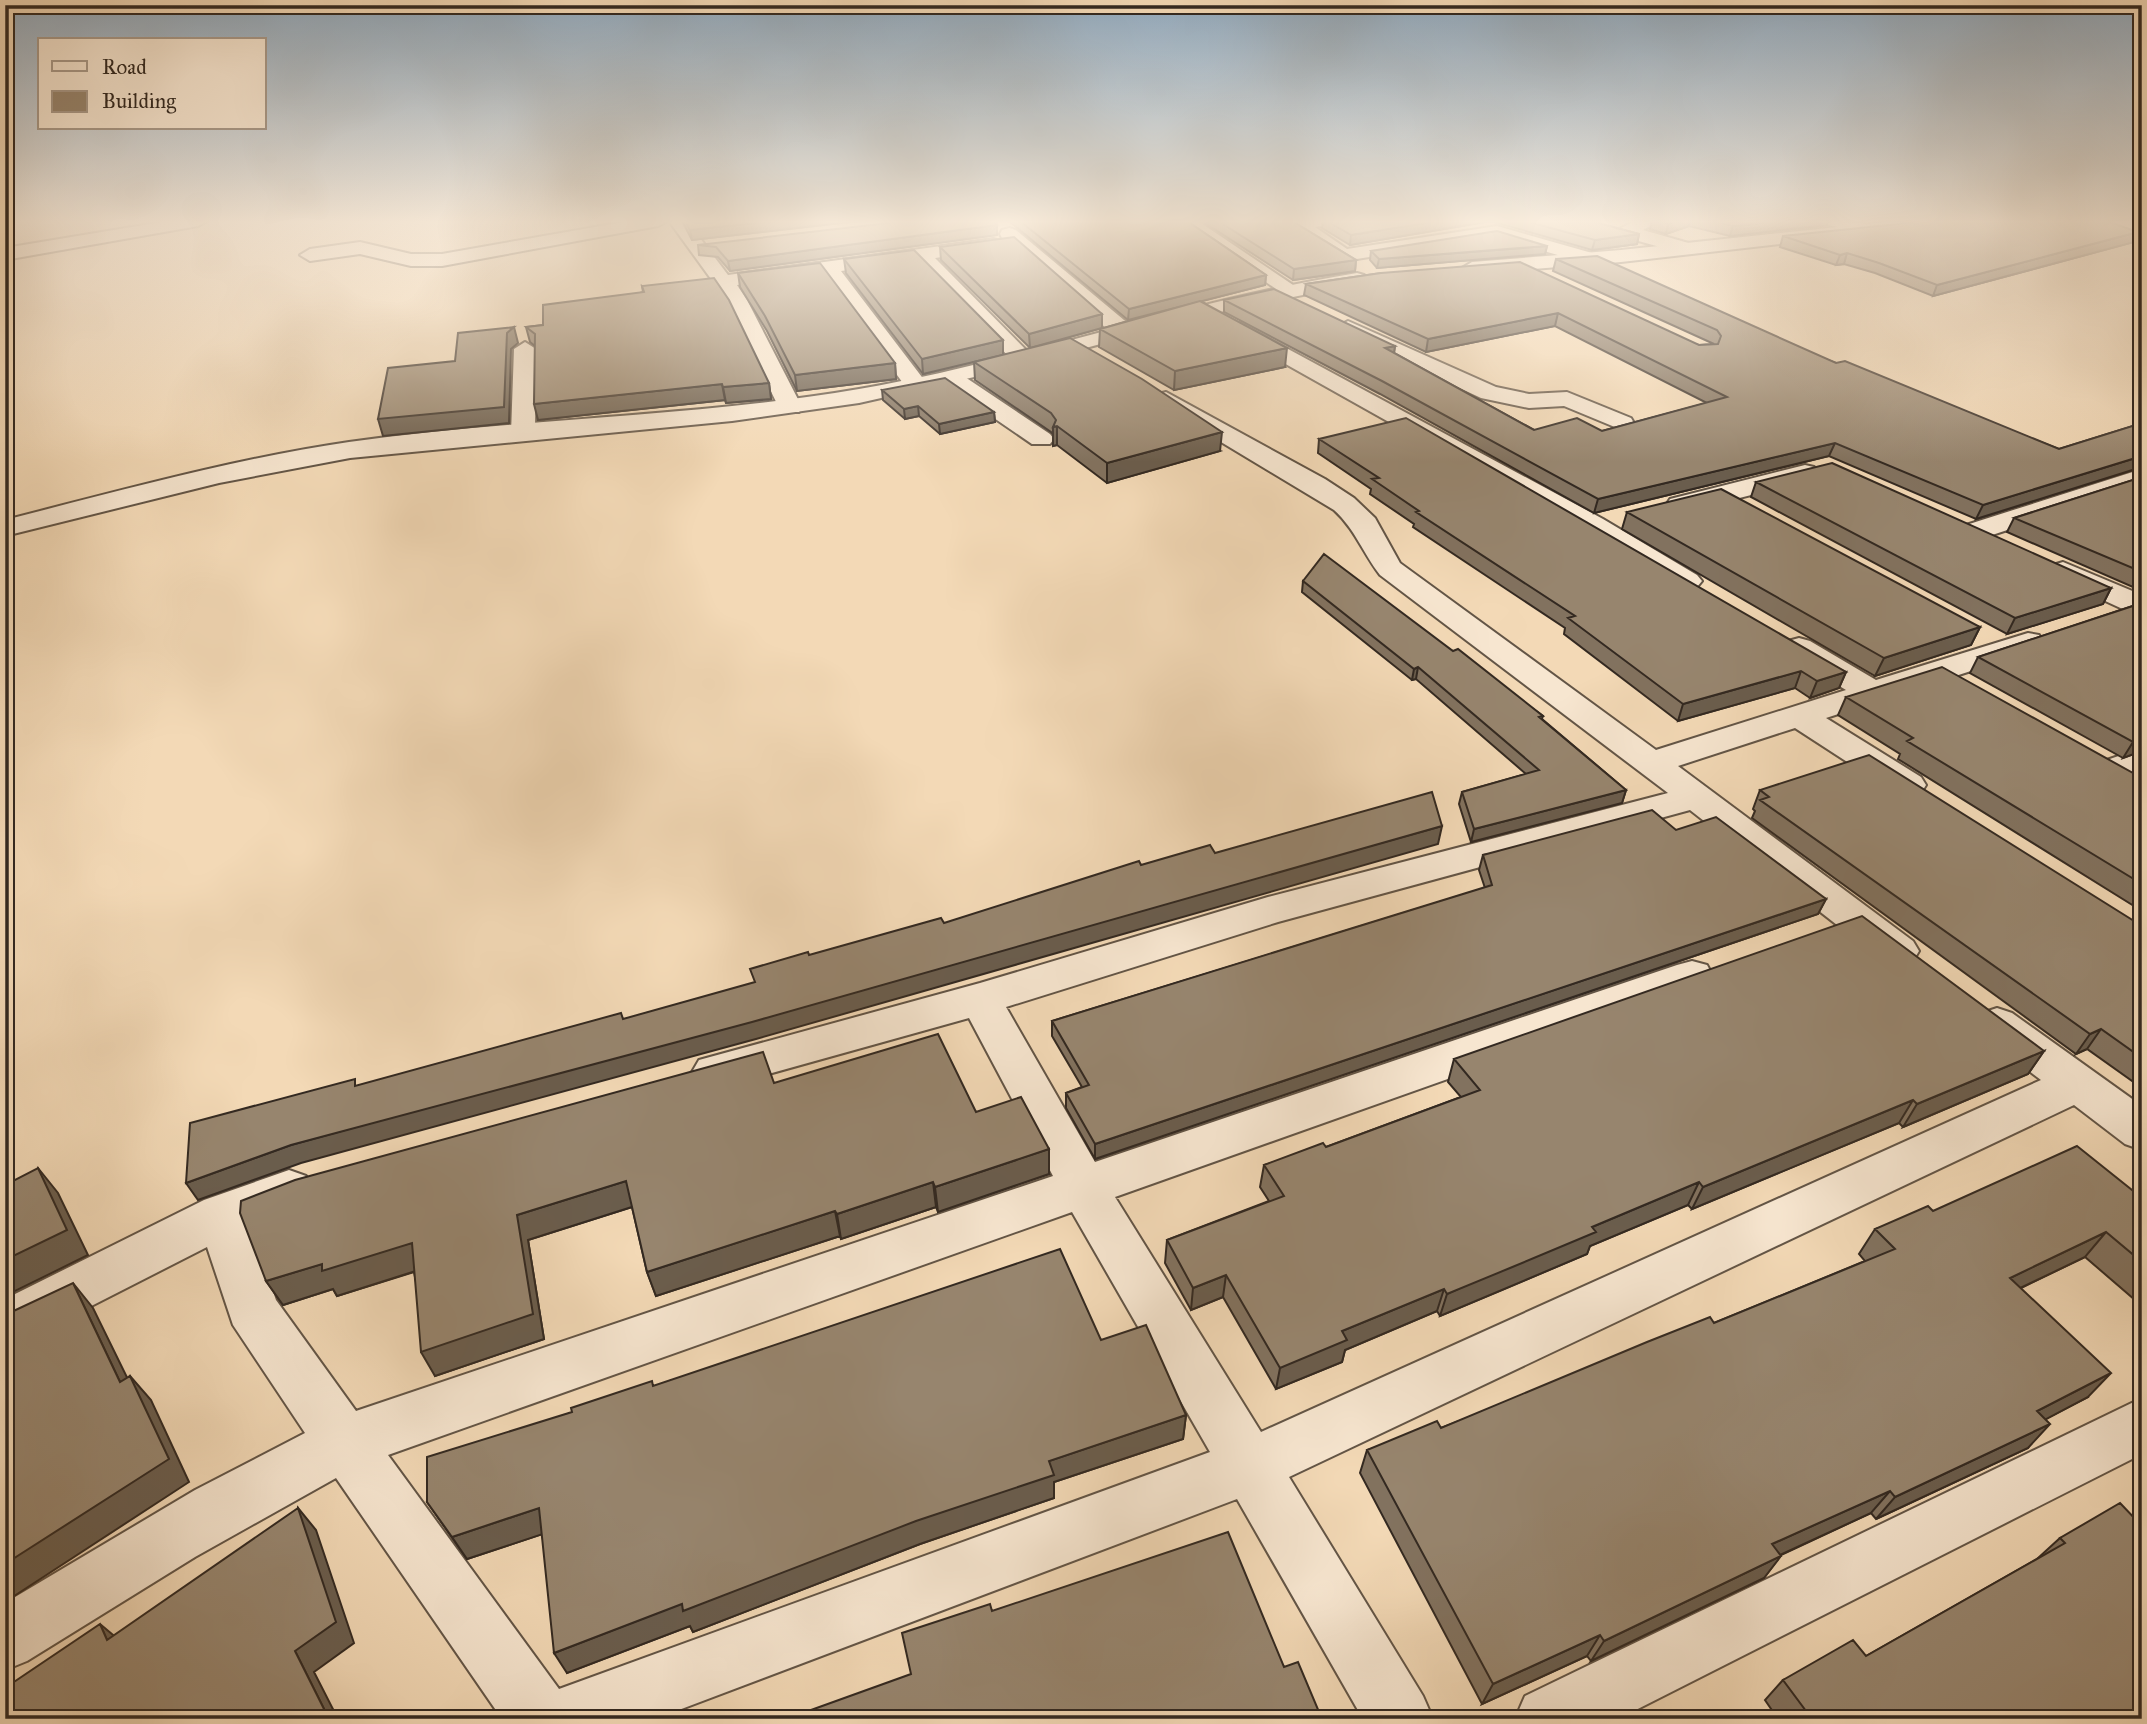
<svg xmlns="http://www.w3.org/2000/svg" width="2147" height="1724" viewBox="0 0 2147 1724" font-family="'IM FELL Great Primer',serif">
	<style>
		.lines { fill: none; stroke-linecap: round; stroke-linejoin: round }
		.minor-casing { stroke: #635546; stroke-width: 4 }
		.tertiary-casing { stroke: #635546; stroke-width: 4 }
		.minor { fill: #f7e6d0; fill-rule: evenodd }
		.tertiary { fill: #f7e6d0; fill-rule: evenodd }
		.wall { fill: #82725f; stroke: #332921; stroke-width: 2 }
		.shaded-wall { fill: #6a5d4d; stroke: #332921; stroke-width: 2 }
		.building { fill: #97856e; stroke: #332921; stroke-width: 2 }
	</style>
	<rect width="100%" height="100%" fill="#f3d9b6"/>
	<filter id="stains"><feTurbulence type="fractalNoise" baseFrequency=".00286" numOctaves="4"/><feColorMatrix values="0 0 0 0 .2 0 0 0 0 .09 0 0 0 0 .02 0 0 0 .5 -.17"/></filter>
	<radialGradient id="worn" r=".72"><stop offset=".6" stop-color="#630" stop-opacity="0"/><stop offset="1" stop-color="#630" stop-opacity=".3"/></radialGradient>
	<g class="lines">
		<defs>
			<path id="minor" d="M 168,221 L 207,221 L 198,226 L 5,260 L 5,248 Z
				M 629,221 L 667,221 L 658,226 L 442,266 L 411,266 L 360,254 L 310,261 L 300,255 L 310,249 L 360,242 L 411,254 L 442,254 Z
				M 669,221 L 687,221 L 728,275 L 993,239 L 1000,241 L 1002,245 L 1000,249 L 935,258 L 1035,359 L 1032,364 L 1016,364 L 916,261 L 841,271 L 928,385 L 924,390 L 908,390 L 823,274 L 737,285 L 747,300 L 802,407 L 799,412 L 781,412 L 727,301 Z
				M 1177,221 L 1198,221 L 1299,289 L 1289,295 L 1282,293 Z
				M 1293,221 L 1328,221 L 1325,225 L 1315,227 L 1347,249 L 1497,226 L 1599,255 L 1602,259 L 1592,265 L 1496,237 L 1344,261 L 1293,229 L 1290,225 Z
				M 1635,221 L 1660,221 L 1643,230 L 1692,244 L 1695,248 L 1685,254 L 1617,235 L 1615,231 Z
				M 1826,221 L 1870,224 L 1872,228 L 1863,234 L 1829,225 Z
				M 1009,228 L 1016,230 L 1130,325 L 1133,330 L 1130,335 L 1114,335 L 1002,238 L 1000,234 L 1002,230 Z
				M 1348,321 L 1496,387 L 1529,394 L 1567,392 L 1631,418 L 1634,423 L 1631,428 L 1622,430 L 1564,406 L 1529,408 L 1481,398 L 1340,332 L 1337,327 Z
				M 1240,323 L 1603,519 L 1697,575 L 1702,581 L 1697,587 L 1687,590 L 1677,587 L 1583,531 L 1232,334 L 1229,329 Z
				M 525,342 L 536,349 L 535,433 L 532,438 L 514,438 L 511,433 L 514,349 Z
				M 951,371 L 959,373 L 1050,434 L 1054,439 L 1050,444 L 1032,444 L 943,383 L 939,378 L 943,373 Z
				M 1166,392 L 1325,479 L 1354,498 L 1375,518 L 1400,563 L 1656,750 L 1846,690 L 1788,655 L 1783,648 L 1788,641 L 1799,638 L 1810,641 L 1876,680 L 2028,633 L 2039,635 L 2044,642 L 2039,649 L 1826,718 L 1921,777 L 1926,785 L 1921,793 L 1908,796 L 1895,793 L 1795,728 L 1678,766 L 1913,941 L 1919,951 L 1913,961 L 1898,966 L 1883,961 L 1690,810 L 1278,922 L 1006,1007 L 1095,1162 L 1677,965 L 1692,961 L 1707,965 L 1713,976 L 1707,987 L 1115,1197 L 1261,1432 L 2041,1080 L 1982,1035 L 1975,1024 L 1982,1013 L 1997,1008 L 2012,1013 L 2142,1106 L 2142,1150 L 2125,1144 L 2074,1105 L 1289,1477 L 1423,1696 L 1433,1719 L 1363,1719 L 1237,1499 L 655,1719 L 502,1719 L 336,1478 L 195,1557 L 27,1661 L 5,1670 L 5,1603 L 195,1490 L 305,1433 L 233,1325 L 207,1247 L 5,1350 L 5,1299 L 204,1200 L 289,1170 L 306,1176 L 313,1190 L 306,1204 L 250,1226 L 276,1300 L 356,1411 L 1053,1176 L 969,1018 L 715,1089 L 699,1084 L 692,1072 L 699,1060 L 980,983 L 1268,897 L 1668,793 L 1380,575 C 1363,553 1355,529 1334,510 L 1158,404 L 1154,399 L 1158,394 ZM 1072,1212 L 1210,1452 L 559,1689 L 388,1455 Z
				M 1805,465 L 1814,467 L 1818,473 L 1814,479 L 1680,513 L 1670,511 L 1666,505 L 1670,499 Z
				M 2142,469 L 2142,486 L 1983,538 L 1973,540 L 1963,538 L 1959,532 L 1963,526 Z
				M 2063,562 L 2142,595 L 2142,613 L 2127,611 L 2053,577 L 2048,571 L 2053,565 Z
				M 2142,748 L 2142,772 L 2114,781 L 2101,778 L 2096,770 L 2101,762 Z
				M 2142,1398 L 2142,1454 L 1618,1719 L 1515,1719 L 1525,1696 Z"/>
			<path id="tertiary" d="M 1893,221 L 1949,221 L 1940,226 L 1621,262 L 1472,274 L 1462,268 L 1472,262 L 1621,250 Z
				M 1357,273 L 1364,275 L 1367,279 L 1364,283 L 1232,309 L 992,373 L 859,403 L 732,421 L 350,458 L 219,483 L 5,536 L 5,520 C 119,491 233,459 349,442 C 518,418 690,418 859,389 C 1027,360 1188,300 1357,273 Z"/>
		</defs>
		<use href="#minor" class="minor-casing"/>
		<use href="#tertiary" class="tertiary-casing"/>
		<use href="#minor" class="minor"/>
		<use href="#tertiary" class="tertiary"/>
	</g>
	<path class="wall" d="M 682,221 L 858,221 L 692,240 Z
		M 1009,221 L 1187,221 L 1266,275 L 1265,285 L 1202,301 L 1285,367 L 1174,390 L 1099,347 L 1100,329 L 1152,314 L 1128,320 Z
		M 1202,221 L 1292,221 L 1356,260 L 1355,271 L 1293,280 Z
		M 1323,221 L 1591,221 L 1639,234 L 1637,244 L 1592,250 L 1491,221 L 1350,245 L 1322,228 Z
		M 1652,221 L 1828,221 L 1826,225 L 1730,236 L 1689,226 L 1666,234 L 1650,229 Z
		M 2138,232 L 2134,242 L 1933,296 L 1875,273 L 1844,264 L 1836,265 L 1780,247 L 1783,236 Z
		M 997,235 L 730,271 L 718,257 L 699,255 L 698,245 Z
		M 1547,246 L 1545,254 L 1377,268 L 1370,260 L 1371,251 Z
		M 940,247 L 1102,314 L 1102,328 L 1030,348 L 941,260 Z
		M 844,259 L 1003,340 L 1003,355 L 923,374 L 846,273 Z
		M 1556,259 L 1836,363 L 2059,449 L 2142,423 L 2142,467 L 1976,519 L 1829,456 L 1594,513 L 1380,394 L 1224,312 L 1224,300 L 1395,346 L 1394,353 L 1534,430 L 1602,431 L 1707,403 L 1555,326 L 1426,352 L 1304,295 L 1306,284 L 1381,273 L 1699,345 L 1714,344 L 1553,271 Z
		M 738,273 L 895,363 L 896,379 L 797,391 L 767,331 L 740,287 Z
		M 642,286 L 769,383 L 771,399 L 726,403 L 725,400 L 538,420 L 535,346 L 530,342 L 526,327 L 543,325 L 643,292 Z
		M 974,362 L 1220,451 L 1107,483 L 1057,445 L 1053,446 L 1053,434 L 1051,432 L 975,380 Z
		M 882,390 L 994,412 L 995,422 L 940,434 L 919,416 L 905,419 L 883,400 Z
		M 1319,439 L 1846,672 L 1839,688 L 1810,698 L 1795,688 L 1678,721 L 1564,634 L 1565,628 L 1413,527 L 1414,524 L 1370,494 L 1371,489 L 1318,453 Z
		M 2142,477 L 2142,591 L 2007,532 L 2014,518 Z
		M 1756,482 L 2111,588 L 2103,604 L 2007,634 L 1751,497 Z
		M 1627,512 L 1980,627 L 1971,645 L 1875,676 L 1622,529 Z
		M 1303,581 L 1453,651 L 1543,716 L 1542,719 L 1626,790 L 1622,803 L 1471,842 L 1459,804 L 1462,792 L 1526,774 L 1416,679 L 1412,680 L 1302,592 Z
		M 2142,603 L 2142,751 L 2123,758 L 1970,673 L 1978,657 Z
		M 1846,697 L 2142,778 L 2142,911 L 1898,759 L 1900,754 L 1838,715 Z
		M 1760,790 L 2142,926 L 2142,1088 L 2087,1049 L 2076,1054 L 1752,818 L 1755,811 L 1753,809 Z
		M 1676,830 L 1826,899 L 1818,914 L 1095,1159 L 1066,1108 L 1066,1093 L 1082,1087 L 1052,1036 L 1052,1021 L 1485,888 L 1479,870 L 1483,855 Z
		M 2044,1051 L 2028,1074 L 1903,1127 L 1899,1123 L 1692,1209 L 1688,1205 L 1590,1246 L 1587,1254 L 1502,1290 L 1440,1316 L 1437,1311 L 1345,1350 L 1342,1362 L 1276,1389 L 1223,1297 L 1191,1310 L 1165,1263 L 1167,1240 L 1269,1201 L 1260,1187 L 1264,1165 L 1326,1147 L 1461,1097 L 1448,1082 L 1454,1059 Z
		M 774,1083 L 976,1112 L 1049,1174 L 938,1212 L 936,1207 L 841,1239 L 840,1236 L 656,1296 L 647,1272 L 632,1207 L 528,1240 L 544,1339 L 435,1376 L 414,1272 L 337,1296 L 333,1289 L 283,1305 L 266,1281 Z
		M 2142,1198 L 2142,1306 L 2085,1257 L 2021,1288 L 2088,1397 L 2045,1419 L 2028,1448 L 1876,1519 L 1871,1513 L 1781,1555 L 1764,1578 L 1591,1661 L 1587,1656 L 1482,1704 L 1360,1473 L 1367,1450 L 1441,1428 L 1714,1323 L 1865,1261 L 1859,1254 L 1875,1229 L 1933,1211 Z
		M 1101,1340 L 1186,1415 L 1183,1439 L 1054,1482 L 1054,1498 L 920,1544 L 693,1632 L 690,1626 L 567,1673 L 542,1534 L 467,1559 L 427,1502 L 654,1386 Z
		M 2139,1523 L 2142,1719 L 1778,1719 L 1765,1700 L 1783,1680 L 1866,1656 L 2037,1559 L 2060,1538 Z"/>
	<path class="shaded-wall" d="M 773,221 L 858,221 L 692,240 L 690,230 Z
		M 1438,221 L 1491,221 L 1350,245 L 1351,235 Z
		M 1678,221 L 1690,221 L 1689,226 L 1666,234 L 1668,224 Z
		M 1781,221 L 1828,221 L 1826,225 L 1730,236 L 1733,226 Z
		M 997,225 L 997,235 L 730,271 L 728,261 Z
		M 2138,232 L 2134,242 L 1933,296 L 1937,285 Z
		M 1639,234 L 1637,244 L 1592,250 L 1595,240 Z
		M 1547,246 L 1545,254 L 1377,268 L 1379,259 Z
		M 1847,253 L 1844,264 L 1836,265 L 1840,255 Z
		M 1356,260 L 1355,271 L 1293,280 L 1294,269 Z
		M 1266,275 L 1265,285 L 1128,320 L 1129,309 Z
		M 1558,313 L 1555,326 L 1426,352 L 1428,339 Z
		M 1102,314 L 1102,328 L 1030,348 L 1029,334 Z
		M 514,327 L 518,343 L 511,349 L 509,423 L 383,436 L 378,419 Z
		M 1003,340 L 1003,355 L 923,374 L 922,359 Z
		M 1395,346 L 1393,359 L 1385,348 Z
		M 1287,348 L 1285,367 L 1174,390 L 1175,371 Z
		M 895,363 L 896,379 L 797,391 L 795,375 Z
		M 769,383 L 771,399 L 726,403 L 723,387 Z
		M 722,384 L 725,400 L 538,420 L 534,404 Z
		M 918,406 L 919,416 L 905,419 L 904,409 Z
		M 994,412 L 995,422 L 940,434 L 939,424 Z
		M 1057,426 L 1057,445 L 1053,446 L 1053,427 Z
		M 1222,432 L 1220,451 L 1107,483 L 1107,463 Z
		M 1835,443 L 1829,456 L 1594,513 L 1598,499 Z
		M 2142,456 L 2142,467 L 1976,519 L 1983,505 Z
		M 2111,588 L 2103,604 L 2007,634 L 2015,618 Z
		M 1980,627 L 1971,645 L 1875,676 L 1884,658 Z
		M 1418,667 L 1416,679 L 1412,680 L 1414,669 Z
		M 1801,671 L 1795,688 L 1678,721 L 1683,704 Z
		M 1846,672 L 1839,688 L 1810,698 L 1817,681 Z
		M 2142,739 L 2142,751 L 2123,758 L 2133,742 Z
		M 1626,790 L 1622,803 L 1471,842 L 1474,829 Z
		M 1442,826 L 1438,844 L 756,1039 L 301,1163 L 198,1200 L 186,1183 L 291,1145 Z
		M 1826,899 L 1818,914 L 1095,1159 L 1095,1144 Z
		M 2101,1029 L 2087,1049 L 2076,1054 L 2090,1034 Z
		M 2044,1051 L 2028,1074 L 1903,1127 L 1917,1104 Z
		M 1913,1100 L 1899,1123 L 1692,1209 L 1703,1187 Z
		M 1049,1149 L 1049,1174 L 938,1212 L 935,1187 Z
		M 38,1168 L 58,1193 L 88,1255 L 5,1296 L 5,1260 Z
		M 626,1181 L 635,1206 L 528,1240 L 544,1339 L 435,1376 L 421,1352 L 517,1215 Z
		M 933,1182 L 936,1207 L 841,1239 L 837,1214 Z
		M 1699,1182 L 1688,1205 L 1590,1246 L 1587,1254 L 1440,1316 L 1447,1294 L 1592,1227 Z
		M 835,1211 L 840,1236 L 656,1296 L 647,1272 Z
		M 2106,1232 L 2085,1257 L 1991,1302 L 2010,1278 Z
		M 412,1243 L 425,1268 L 337,1296 L 333,1289 L 283,1305 L 266,1281 L 322,1264 Z
		M 1226,1275 L 1223,1297 L 1191,1310 L 1193,1288 Z
		M 73,1283 L 93,1308 L 141,1406 L 120,1382 Z
		M 1444,1289 L 1437,1311 L 1345,1350 L 1342,1362 L 1276,1389 L 1280,1368 L 1342,1331 Z
		M 2111,1373 L 2088,1397 L 2016,1435 L 2037,1411 Z
		M 130,1376 L 151,1400 L 189,1482 L 5,1602 L 5,1564 Z
		M 1186,1415 L 1183,1439 L 1054,1482 L 1054,1498 L 920,1544 L 693,1632 L 690,1626 L 567,1673 L 554,1653 L 1049,1461 Z
		M 2050,1424 L 2028,1448 L 1876,1519 L 1895,1497 Z
		M 1890,1491 L 1871,1513 L 1756,1566 L 1772,1544 Z
		M 298,1508 L 316,1530 L 354,1643 L 314,1672 L 338,1719 L 329,1719 L 295,1651 Z
		M 539,1508 L 552,1531 L 467,1559 L 452,1537 Z
		M 1781,1556 L 1764,1578 L 1591,1661 L 1604,1641 Z
		M 100,1624 L 125,1645 L 107,1640 Z
		M 1600,1635 L 1587,1656 L 1482,1704 L 1493,1684 Z"/>
	<path class="building" d="M 685,221 L 773,221 L 690,230 Z
		M 906,221 L 994,221 L 997,225 L 728,261 L 716,247 L 698,245 Z
		M 1020,221 L 1187,221 L 1266,275 L 1129,309 Z
		M 1218,221 L 1292,221 L 1356,260 L 1294,269 Z
		M 1327,221 L 1438,221 L 1351,235 Z
		M 1525,221 L 1591,221 L 1639,234 L 1595,240 Z
		M 1657,221 L 1678,221 L 1668,224 Z
		M 1712,221 L 1781,221 L 1733,226 Z
		M 1926,221 L 2107,221 L 2138,232 L 1937,285 L 1879,263 L 1847,253 L 1840,255 L 1783,236 Z
		M 1497,231 L 1547,246 L 1379,259 L 1371,251 Z
		M 1014,237 L 1102,314 L 1029,334 L 940,247 Z
		M 914,250 L 1003,340 L 922,359 L 844,259 Z
		M 1597,256 L 1836,363 L 1845,361 L 2059,449 L 2142,423 L 2142,456 L 1983,505 L 1835,443 L 1598,499 L 1382,381 L 1224,300 L 1274,289 L 1395,346 L 1385,348 L 1534,430 L 1577,418 L 1602,431 L 1727,397 L 1558,313 L 1428,339 L 1306,284 L 1381,273 L 1520,262 L 1699,345 L 1718,344 L 1721,336 L 1717,330 L 1556,259 Z
		M 820,263 L 895,363 L 795,375 L 765,316 L 738,273 Z
		M 714,278 L 729,300 L 769,383 L 723,387 L 722,384 L 534,404 L 535,334 L 526,327 L 543,325 L 543,305 L 644,292 L 642,286 Z
		M 1200,301 L 1287,348 L 1175,371 L 1100,329 Z
		M 514,327 L 507,333 L 504,407 L 378,419 L 388,368 L 455,361 L 458,333 Z
		M 1070,338 L 1142,379 L 1222,432 L 1107,463 L 1057,426 L 1053,427 L 1056,420 L 1051,413 L 974,362 Z
		M 945,378 L 994,412 L 939,424 L 918,406 L 904,409 L 882,390 Z
		M 1406,418 L 1846,672 L 1817,681 L 1801,671 L 1683,704 L 1568,618 L 1575,616 L 1416,512 L 1419,511 L 1372,479 L 1379,478 L 1319,439 Z
		M 1832,463 L 2111,588 L 2015,618 L 1756,482 Z
		M 2142,477 L 2142,572 L 2014,518 Z
		M 1721,489 L 1980,627 L 1884,658 L 1627,512 Z
		M 1324,554 L 1453,651 L 1458,649 L 1543,716 L 1539,717 L 1626,790 L 1474,829 L 1462,792 L 1539,770 L 1418,667 L 1414,669 L 1303,581 Z
		M 2142,603 L 2142,739 L 2133,742 L 1978,657 Z
		M 1942,667 L 2142,778 L 2142,780 L 2140,780 L 2142,781 L 2142,884 L 1907,741 L 1913,738 L 1846,697 Z
		M 1869,755 L 2142,926 L 2142,1058 L 2101,1029 L 2090,1034 L 1760,800 L 1769,797 L 1760,790 Z
		M 1432,792 L 1442,826 L 752,1022 L 291,1145 L 186,1183 L 190,1123 L 355,1079 L 355,1086 L 621,1013 L 623,1019 L 755,982 L 750,969 L 808,952 L 809,955 L 941,918 L 944,923 L 1139,861 L 1141,865 L 1210,845 L 1215,853 Z
		M 1652,810 L 1676,830 L 1716,817 L 1826,899 L 1095,1144 L 1066,1093 L 1089,1085 L 1052,1021 L 1492,885 L 1483,855 Z
		M 1862,916 L 2044,1051 L 1917,1104 L 1913,1100 L 1703,1187 L 1699,1182 L 1592,1227 L 1596,1232 L 1510,1268 L 1447,1294 L 1444,1289 L 1342,1331 L 1347,1340 L 1280,1368 L 1226,1275 L 1193,1288 L 1167,1240 L 1284,1196 L 1264,1165 L 1323,1143 L 1326,1147 L 1480,1090 L 1454,1059 Z
		M 938,1034 L 976,1112 L 1021,1097 L 1049,1149 L 935,1187 L 933,1182 L 837,1214 L 835,1211 L 647,1272 L 626,1181 L 517,1215 L 533,1314 L 421,1352 L 412,1243 L 322,1271 L 322,1264 L 266,1281 L 240,1213 L 241,1201 L 295,1180 L 763,1052 L 774,1083 Z
		M 2077,1146 L 2142,1198 L 2142,1262 L 2106,1232 L 2010,1278 L 2111,1373 L 2037,1411 L 2050,1424 L 1895,1497 L 1890,1491 L 1772,1544 L 1781,1556 L 1604,1641 L 1600,1635 L 1493,1684 L 1367,1450 L 1437,1421 L 1441,1428 L 1647,1342 L 1710,1317 L 1714,1323 L 1895,1249 L 1875,1229 L 1928,1206 L 1933,1211 Z
		M 38,1168 L 67,1230 L 5,1260 L 5,1185 Z
		M 1060,1249 L 1101,1340 L 1146,1325 L 1186,1415 L 1049,1461 L 1054,1475 L 916,1521 L 683,1611 L 682,1604 L 554,1653 L 539,1508 L 452,1537 L 427,1502 L 427,1457 L 572,1412 L 571,1408 L 652,1381 L 653,1386 Z
		M 73,1283 L 120,1382 L 130,1376 L 169,1459 L 5,1564 L 5,1315 Z
		M 2120,1503 L 2139,1523 L 2142,1521 L 2142,1719 L 1812,1719 L 1783,1680 L 1853,1640 L 1866,1656 L 2065,1543 L 2060,1538 Z
		M 298,1508 L 336,1622 L 295,1651 L 329,1719 L 5,1719 L 5,1688 L 100,1624 L 107,1640 Z
		M 1228,1532 L 1284,1667 L 1298,1662 L 1322,1719 L 786,1719 L 911,1674 L 902,1633 L 990,1604 L 992,1611 Z"/>
	<linearGradient id="sky" x2="0" y2="1"><stop stop-color="#92abc0"/><stop offset="0.48" stop-color="#faeede"/><stop offset="1" stop-color="#faeede" stop-opacity="0"/></linearGradient>
	<rect width="2147" height="462" fill="url(#sky)"/>
	<rect width="2147" height="1724" fill="none" stroke="#f3d9b6" stroke-width="28"/>
	<rect x="7" y="7" width="2133" height="1710" fill="none" stroke="#332921" stroke-width="3.5"/>
	<rect x="14" y="14" width="2119" height="1696" fill="none" stroke="#332921" stroke-width="2"/>
	<rect x="38" y="38" width="228" height="91" fill="#f7e6d0" stroke="#a99a8a" stroke-width="2"/>
	<rect x="52" y="61" width="35" height="10" fill="#f7e6d0" stroke="#a99a8a" stroke-width="2"/>
	<text x="102" y="74" font-size="21" fill="#332921">Road</text>
	<rect x="52" y="91" width="35" height="21" fill="#97856e" stroke="#a99a8a" stroke-width="2"/>
	<text x="102" y="108" font-size="21" fill="#332921">Building</text>
	<rect width="100%" height="100%" filter="url(#stains)"/>
	<rect width="100%" height="100%" fill="url(#worn)"/>
</svg>
